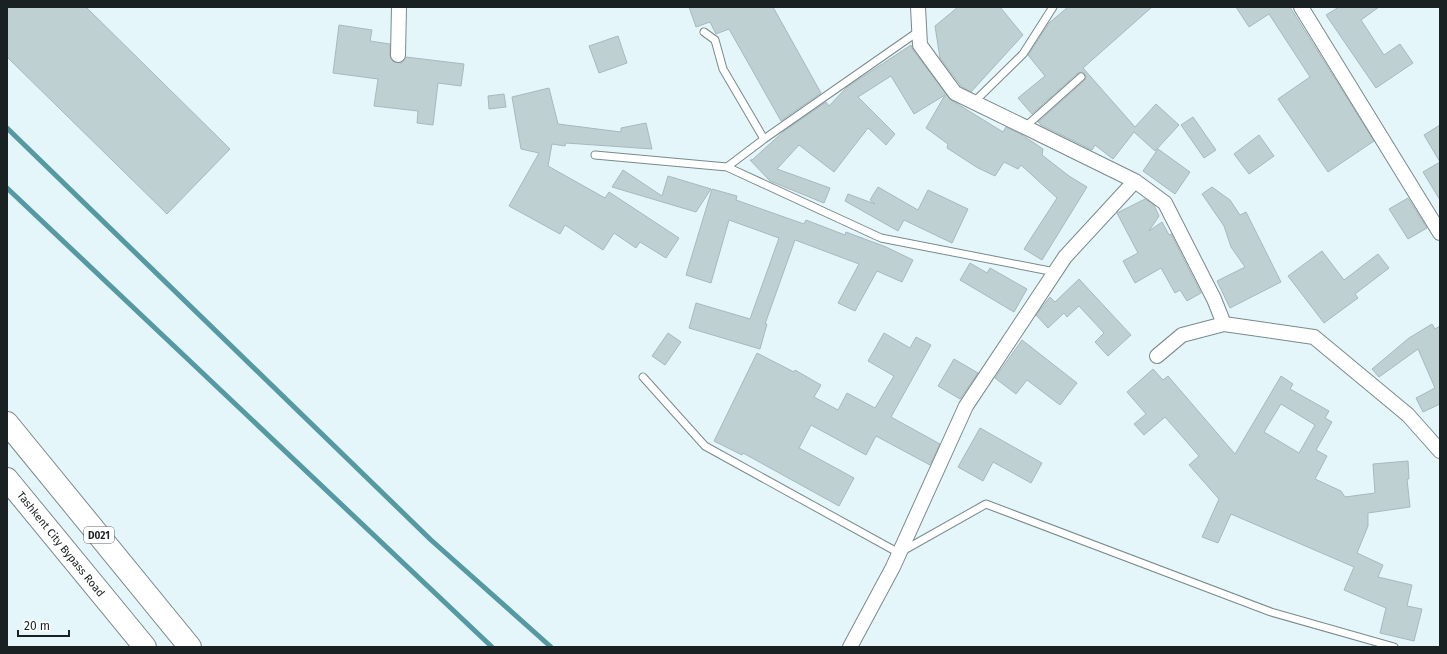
<svg xmlns="http://www.w3.org/2000/svg" width="1447" height="654" viewBox="0 0 1447 654" font-family="'Fira Sans',sans-serif">
	<style>
		.lines { fill: none; stroke-linecap: round; stroke-linejoin: round }
		.stream { stroke: #5599a2; stroke-width: 5 }
		.building { fill: #bed0d2; stroke: #a7b9bc; fill-rule: evenodd }
		.lane-casing { stroke: #798a8c; stroke-width: 9 }
		.street-casing { stroke: #798a8c; stroke-width: 16 }
		.highway-casing { stroke: #798a8c; stroke-width: 24 }
		.lane { stroke: #fff; stroke-width: 7 }
		.street { stroke: #fff; stroke-width: 14 }
		.highway { stroke: #fff; stroke-width: 22 }
		.labels { text-anchor: middle; stroke-width: 3; stroke-linejoin: round; paint-order: stroke }
		.shield { fill: #fff; stroke: #5f6464; stroke-width: 1 }
		.shield-label { font-size: 10px; font-weight: bold; fill: #1a2122 }
		.street-label { font-size: 11px; fill: #1a2122; stroke: #fff }
	</style>
	<rect width="100%" height="100%" fill="#e4f6f9"/>
	<g class="lines">
		<path class="stream" d="M 7,128 L 431,540 L 551,647
			M 7,188 L 492,647"/>
	</g>
	<path class="building" d="M 7,7 L 86,7 L 230,149 L 167,214 L 7,57 Z
		M 689,7 L 773,7 L 821,93 L 781,121 L 729,29 L 716,34 L 710,22 L 696,27 Z
		M 958,7 L 1000,7 L 1023,35 L 971,92 L 961,86 L 940,58 L 935,26 Z
		M 1068,7 L 1152,7 L 1083,68 L 1135,127 L 1156,104 L 1179,125 L 1155,151 L 1134,132 L 1113,159 L 1095,145 L 1092,150 L 1041,125 L 1038,122 L 1085,80 L 1086,76 L 1083,72 L 1078,73 L 1032,114 L 1018,98 L 1045,76 L 1028,55 L 1049,23 Z
		M 1236,7 L 1290,7 L 1374,141 L 1328,172 L 1278,99 L 1310,77 L 1269,14 L 1249,27 Z
		M 1339,7 L 1379,7 L 1361,20 L 1384,55 L 1400,44 L 1413,63 L 1376,88 L 1326,15 Z
		M 339,25 L 372,30 L 370,41 L 390,44 L 390,55 L 391,59 L 394,62 L 402,63 L 406,57 L 464,64 L 461,86 L 438,83 L 433,125 L 417,123 L 418,111 L 374,106 L 378,79 L 333,73 Z
		M 618,36 L 627,63 L 599,73 L 589,46 Z
		M 911,45 L 913,50 L 951,100 L 1003,132 L 1006,127 L 1022,135 L 1043,149 L 1042,155 L 1069,176 L 1087,187 L 1042,260 L 1024,249 L 1057,198 L 1021,165 L 1018,169 L 1004,162 L 995,176 L 978,168 L 947,148 L 948,144 L 926,128 L 945,95 L 914,114 L 891,76 L 858,97 L 895,134 L 886,145 L 868,128 L 834,172 L 799,145 L 777,169 L 830,188 L 824,203 L 770,181 L 750,160 L 752,160 L 784,131 L 826,102 L 829,106 L 847,87 Z
		M 549,88 L 558,124 L 621,132 L 621,128 L 646,123 L 652,149 L 566,143 L 565,146 L 552,144 L 548,166 L 605,198 L 609,192 L 679,238 L 666,258 L 640,242 L 636,248 L 614,233 L 603,250 L 565,225 L 560,234 L 509,206 L 539,153 L 521,149 L 512,97 Z
		M 504,94 L 506,107 L 489,109 L 488,96 Z
		M 1193,117 L 1216,150 L 1204,158 L 1181,125 Z
		M 1440,125 L 1440,200 L 1423,172 L 1440,162 L 1424,135 Z
		M 1259,135 L 1274,156 L 1249,174 L 1234,154 Z
		M 1158,149 L 1190,172 L 1175,194 L 1143,171 Z
		M 623,170 L 662,196 L 668,176 L 711,189 L 696,212 L 612,187 Z
		M 878,187 L 918,210 L 928,190 L 968,209 L 952,243 L 904,220 L 898,231 L 845,201 L 848,194 L 875,204 L 870,200 Z
		M 1212,187 L 1230,200 L 1240,215 L 1246,212 L 1281,282 L 1230,308 L 1217,281 L 1245,267 L 1231,247 L 1224,226 L 1202,194 Z
		M 712,189 L 737,196 L 736,200 L 804,224 L 806,220 L 845,235 L 846,232 L 886,247 L 913,260 L 902,282 L 877,271 L 855,311 L 838,303 L 859,264 L 795,240 L 765,324 L 767,324 L 760,349 L 689,328 L 696,303 L 750,319 L 779,238 L 729,220 L 711,283 L 686,275 Z
		M 1408,198 L 1427,228 L 1408,239 L 1389,209 Z
		M 1145,199 L 1154,205 L 1159,216 L 1149,231 L 1162,222 L 1169,235 L 1171,234 L 1201,293 L 1187,301 L 1180,290 L 1175,293 L 1161,268 L 1135,283 L 1123,261 L 1138,253 L 1117,213 Z
		M 1322,251 L 1344,280 L 1378,254 L 1389,268 L 1355,294 L 1358,298 L 1324,323 L 1288,276 Z
		M 970,263 L 987,273 L 990,268 L 1027,289 L 1014,312 L 960,280 Z
		M 1079,279 L 1131,335 L 1108,356 L 1095,342 L 1104,333 L 1079,306 L 1067,317 L 1064,313 L 1048,328 L 1036,315 L 1046,302 L 1050,297 L 1055,302 Z
		M 1432,324 L 1435,329 L 1440,326 L 1440,404 L 1423,412 L 1416,398 L 1435,388 L 1418,349 L 1379,377 L 1372,369 L 1409,338 Z
		M 668,333 L 681,342 L 665,365 L 652,356 Z
		M 884,333 L 910,348 L 916,337 L 931,345 L 891,417 L 940,444 L 930,465 L 876,436 L 866,455 L 811,425 L 799,448 L 854,478 L 839,506 L 743,453 L 742,455 L 714,441 L 757,353 L 794,372 L 795,370 L 821,385 L 814,397 L 838,410 L 847,393 L 875,408 L 894,376 L 868,361 Z
		M 1022,340 L 1077,383 L 1060,405 L 1027,380 L 1016,394 L 995,378 Z
		M 954,359 L 978,373 L 960,399 L 938,386 Z
		M 1153,369 L 1163,380 L 1168,376 L 1235,454 L 1281,376 L 1293,384 L 1290,389 L 1329,411 L 1325,418 L 1332,422 L 1316,450 L 1327,456 L 1315,479 L 1341,491 L 1345,497 L 1375,493 L 1373,464 L 1408,461 L 1409,479 L 1407,479 L 1410,507 L 1368,513 L 1368,526 L 1357,553 L 1383,565 L 1378,577 L 1412,585 L 1407,606 L 1422,609 L 1414,641 L 1380,633 L 1386,608 L 1344,590 L 1354,567 L 1231,514 L 1218,543 L 1202,537 L 1219,499 L 1189,465 L 1199,456 L 1165,417 L 1144,435 L 1134,424 L 1146,414 L 1127,392 ZM 1281,404 L 1315,425 L 1299,453 L 1264,432 Z
		M 980,428 L 1042,463 L 1031,483 L 993,462 L 983,481 L 958,467 Z"/>
	<g class="lines">
		<defs>
			<path id="lane" d="M 704,32 L 715,40 L 723,69 L 764,139
				M 974,102 L 1023,54 L 1053,7
				M 1025,127 L 1081,77
				M 595,155 L 727,167 L 764,139 L 919,31
				M 727,167 L 881,238 L 1055,272
				M 643,377 L 705,446 L 899,553 L 986,504 L 1271,612 L 1394,647"/>
			<path id="street" d="M 918,7 L 920,45 L 955,93 L 1025,127 L 1135,181 L 1165,203 L 1214,299 L 1224,324 L 1314,337 L 1408,415 L 1440,451
				M 1301,7 L 1440,233
				M 398,55 L 399,7
				M 1157,356 L 1182,335 L 1224,324
				M 850,647 L 893,567 L 966,406 L 1065,257 L 1135,181"/>
			<path id="highway" d="M 7,423 L 190,647
				M 7,479 L 145,647"/>
		</defs>
		<use href="#lane" class="lane-casing"/>
		<use href="#street" class="street-casing"/>
		<use href="#highway" class="highway-casing"/>
		<use href="#lane" class="lane"/>
		<use href="#street" class="street"/>
		<use href="#highway" class="highway"/>
	</g>
	<g class="labels">
		<rect class="shield" x="84" y="527" width="30" height="16" rx="3"/>
		<g class="shield-label">
			<text x="99" y="539">D021</text>
		</g>
		<g class="street-label">
			<text transform="translate(61 544) rotate(51)" y="4">Tashkent City Bypass Road</text>
		</g>
	</g>
	<rect width="1447" height="654" fill="none" stroke="#1a2122" stroke-width="16"/>
	<path d="M18 630v6h51v-6" fill="none" stroke="#1a2122" stroke-width="2"/>
	<text x="24" y="630" font-size="12" fill="#1a2122" stroke="#ffffff" stroke-width="3" paint-order="stroke">20 m</text>
</svg>
